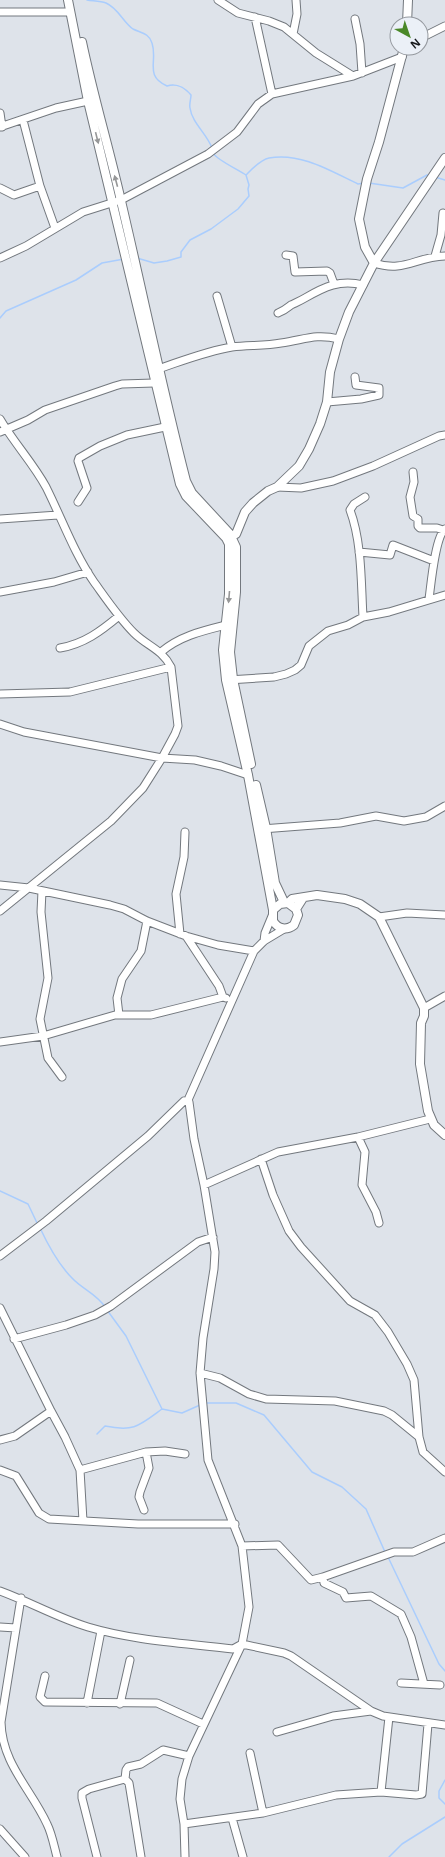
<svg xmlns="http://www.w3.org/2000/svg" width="445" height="1857" viewBox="0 0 445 1857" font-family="'Noto Sans',sans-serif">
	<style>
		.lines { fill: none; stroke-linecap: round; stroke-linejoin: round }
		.stream { stroke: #aacdfd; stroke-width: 1.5 }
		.minor-casing { stroke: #73787e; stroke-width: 9 }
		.major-casing { stroke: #73787e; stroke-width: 10 }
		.minor { stroke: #fff; stroke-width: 7 }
		.major { stroke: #fff; stroke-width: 8 }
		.oneway { fill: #969798 }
	</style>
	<rect width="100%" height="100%" fill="#dee3ea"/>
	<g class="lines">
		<path class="stream" d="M 87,0 C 93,1 100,1 106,3 C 118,8 123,22 133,29 C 141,33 149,33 152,43 C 158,61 144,76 167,86 C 177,83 184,87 191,95 C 191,99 189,104 190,108 C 192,123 207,134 212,148
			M 214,154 C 217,160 239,170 246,175
			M 435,177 L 445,180
			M 369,183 L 403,188 L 427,175 L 430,176
			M 137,258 L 154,263 L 167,261 L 181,257 L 181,252 L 190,240 L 211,229 L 238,209 L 249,196 L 248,189 L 249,185 L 246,175 C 252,169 260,160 269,158 C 300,152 331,171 358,184 L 364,183
			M 0,318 L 6,311 L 76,280 L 102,263 L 124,259
			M 0,1191 L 28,1204 L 38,1225
			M 40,1228 C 48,1245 59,1265 72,1278 C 82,1289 97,1294 105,1307
			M 107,1310 L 126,1336 L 162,1409 L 182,1413 L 200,1405
			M 206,1403 L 236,1403 L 264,1415 L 312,1472 L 342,1487 L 366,1509 L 385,1552
			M 97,1434 L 105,1426 C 134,1432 139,1426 162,1409
			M 388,1557 L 439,1664 L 445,1671
			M 445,1780 L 439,1791 L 439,1798 L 445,1804
			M 389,1857 L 402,1844 L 445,1817"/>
		<defs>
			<path id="minor" d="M 218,0 L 238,13 L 269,21 L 284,27 L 316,53 L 353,76
				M 0,12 L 70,12
				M 255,17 L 272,94
				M 355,19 L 360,44 L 362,73
				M 293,34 L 297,14 L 296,0
				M 421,38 L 445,26
				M 0,113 L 2,127
				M 23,120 L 40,186 L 55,228
				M 0,127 L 56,108 L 88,101
				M 0,188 L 14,195 L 40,186
				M 286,255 L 293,256 L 295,272 L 327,271 L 330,273 L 334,284
				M 435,256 L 441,235 L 443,213
				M 0,258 L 26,246 L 83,212 L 121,200 L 208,154 L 237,132 L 258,104 L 272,94 L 353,76 L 402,57
				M 374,263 C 404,273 415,257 445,256
				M 217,296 L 232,347
				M 278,313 C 284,311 286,309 291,305 C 295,303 300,301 305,298 C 324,287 340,279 363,285
				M 158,369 C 182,361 207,351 232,347 C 248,345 265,346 281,343 C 304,340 315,333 339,339
				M 327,402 L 361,399 L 379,395 L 379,388 L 356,385 L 355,377
				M 0,419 C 14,443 33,463 46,487 C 62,519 74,553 94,582 C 107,600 119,618 134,633 C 147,646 162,649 171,667 L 178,726 L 175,734 L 162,758 L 143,788 L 111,821 L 0,911
				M 0,432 L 28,420 L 45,410 L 115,386 L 122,384 L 154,383
				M 413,472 L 414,482 L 410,497 L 413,516 L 418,519 L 418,526 L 420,528 L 437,528 L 443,530
				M 277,487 L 301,488 L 333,481 L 373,466 L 439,436 L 445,435
				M 78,502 L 87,488 L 78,461 L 79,458 L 100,446 L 127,435 L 165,427
				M 0,519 L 58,515
				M 359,552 L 390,555 L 393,545 L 434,561
				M 0,592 L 54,582 L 88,572
				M 429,599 C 431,585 435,537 445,529
				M 363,617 C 361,582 362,542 350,510 L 354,504 L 365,497
				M 60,648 C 84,644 101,631 119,616
				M 161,652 C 180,636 202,631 226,625
				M 228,680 L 274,677 L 286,674 L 295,670 L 301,665 L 309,646 L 328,631 L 348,625 L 363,617 L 389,612 L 445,595
				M 0,694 L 70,692 L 171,667
				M 0,724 L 24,732 L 162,758 L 195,760 L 221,766 L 248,775
				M 262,829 L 340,823 L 376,816 L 404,821 L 426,817 L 445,806
				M 0,885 L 29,888 L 110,905 L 124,909 L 147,921 L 186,936 L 218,945 L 254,951
				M 42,891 L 41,912 L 48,978 L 40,1019 L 48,1058 L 62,1077
				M 379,917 L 407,913 L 445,915
				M 180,934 L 176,894 L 184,857 L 185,832
				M 186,936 L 219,986 L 223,997 L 226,998
				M 264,941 L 265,933 L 272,916
				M 424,1008 L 445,996
				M 119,1015 L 117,998 L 122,979 L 141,951 L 147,921
				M 0,1042 L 43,1036 L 115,1015 L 151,1015 L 223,997
				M 188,1100 L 254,951 L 264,941 L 284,929
				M 358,1137 L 365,1152 L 362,1185 L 376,1212 L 379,1223
				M 261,1159 L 273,1195 L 289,1231 L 301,1247 L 350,1301 L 375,1315 L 388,1332 L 407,1364 L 414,1380 L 419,1437 L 423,1452 L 445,1472
				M 204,1185 L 278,1152 L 358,1137 L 430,1119
				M 0,1256 L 46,1221 L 148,1136 L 184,1101
				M 0,1308 L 51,1411 L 65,1437 L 80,1470 L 83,1521
				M 14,1339 L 66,1325 L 95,1315 L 111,1306 L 198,1242 L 213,1237
				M 200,1373 L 220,1378 L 249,1394 L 266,1399 L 335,1401 L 384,1411 L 392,1415 L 419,1437
				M 0,1440 L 15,1436 L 51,1411
				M 0,1470 L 16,1476 L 39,1513 L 49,1519 L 138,1524 L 235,1524
				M 80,1470 L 146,1452 L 165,1451 L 185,1454
				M 144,1510 L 139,1497 L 140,1492 L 149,1468 L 146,1452
				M 242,1546 L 278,1545 L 311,1580 L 323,1577 L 394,1552 L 413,1552 L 445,1538
				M 323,1577 L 324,1583 L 343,1592 L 346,1598 L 371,1596 L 401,1614 L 411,1637 L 424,1684
				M 0,1591 C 30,1602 58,1618 88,1627 C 135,1641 185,1643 233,1649 L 242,1644 L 284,1653 L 291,1656 L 371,1711 L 383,1716 L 445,1725
				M 21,1598 L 1,1722 C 2,1764 31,1789 47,1824 C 52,1834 54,1846 57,1857
				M 0,1627 L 16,1628
				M 45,1676 L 40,1697 L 45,1702 L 157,1703 L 203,1724
				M 401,1683 L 440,1685
				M 87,1703 L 101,1631
				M 120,1704 L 130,1660
				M 277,1732 L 333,1716 L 371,1711
				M 250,1753 L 263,1813
				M 381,1792 L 389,1717
				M 232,1818 L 243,1857
				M 184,1824 L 263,1813 L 336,1795 L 381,1792 L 416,1795 L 422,1794 L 428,1724
				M 0,1829 L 25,1857
				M 97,1857 L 82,1798 L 82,1793 L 89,1789 L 125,1779
				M 141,1857 L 129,1783 L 125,1779 L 126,1770 L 128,1767 L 141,1764 L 163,1750 L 189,1756
				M 185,1857 L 184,1824 L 180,1799 L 182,1779 L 189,1756 L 242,1644 L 249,1607 L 242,1546 L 208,1460 L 200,1373 L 203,1338 L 214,1269 L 215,1252 L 204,1185 L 194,1139 L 189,1102"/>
			<path id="major" d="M 68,0 L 88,101 L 180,484 L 186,496 L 226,538 L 229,544 L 229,594 L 223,650 L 226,680 L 248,775 L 273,910
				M 407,24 L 408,0
				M 82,42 C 93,95 109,148 121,201 C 143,294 162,388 186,481 L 192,493 L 230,534 L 236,547 L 236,592 L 230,652 L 233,679 L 251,764
				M 374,263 L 365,247 L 359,219 L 367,179 L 379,142 L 404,48
				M 228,538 L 236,534 L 245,512 L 253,503 L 268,491 L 277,487 L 299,466 L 309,449 L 320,424 L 327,402 L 330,372 L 339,339 L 349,312 L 374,263 L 445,158
				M 256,785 L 266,828 L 275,883 L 284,902
				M 288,903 L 292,899 L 317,895 L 345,899 L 360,904 L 379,917 L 424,1008 L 424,1016 L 421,1023 L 420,1064 L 428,1111 L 434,1125 L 445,1135
				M 296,909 L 288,903 L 280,904 L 273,910 L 273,921 C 278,929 286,931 294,925 L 298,915 L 296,909 L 303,898"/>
		</defs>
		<use href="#minor" class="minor-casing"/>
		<use href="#major" class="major-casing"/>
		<use href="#minor" class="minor"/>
		<use href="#major" class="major"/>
	</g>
	<defs><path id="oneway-solid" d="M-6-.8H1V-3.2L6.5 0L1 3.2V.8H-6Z"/></defs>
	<g class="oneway">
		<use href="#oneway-solid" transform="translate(97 138) rotate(76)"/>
		<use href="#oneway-solid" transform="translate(116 181) rotate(-105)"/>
		<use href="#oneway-solid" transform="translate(229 597) rotate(95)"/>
	</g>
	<g transform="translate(409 36) rotate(140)"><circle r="19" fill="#ebf0f7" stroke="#95999f"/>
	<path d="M0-3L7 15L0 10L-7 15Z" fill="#4a8828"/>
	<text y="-6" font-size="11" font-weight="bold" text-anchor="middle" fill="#15171a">N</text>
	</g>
</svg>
